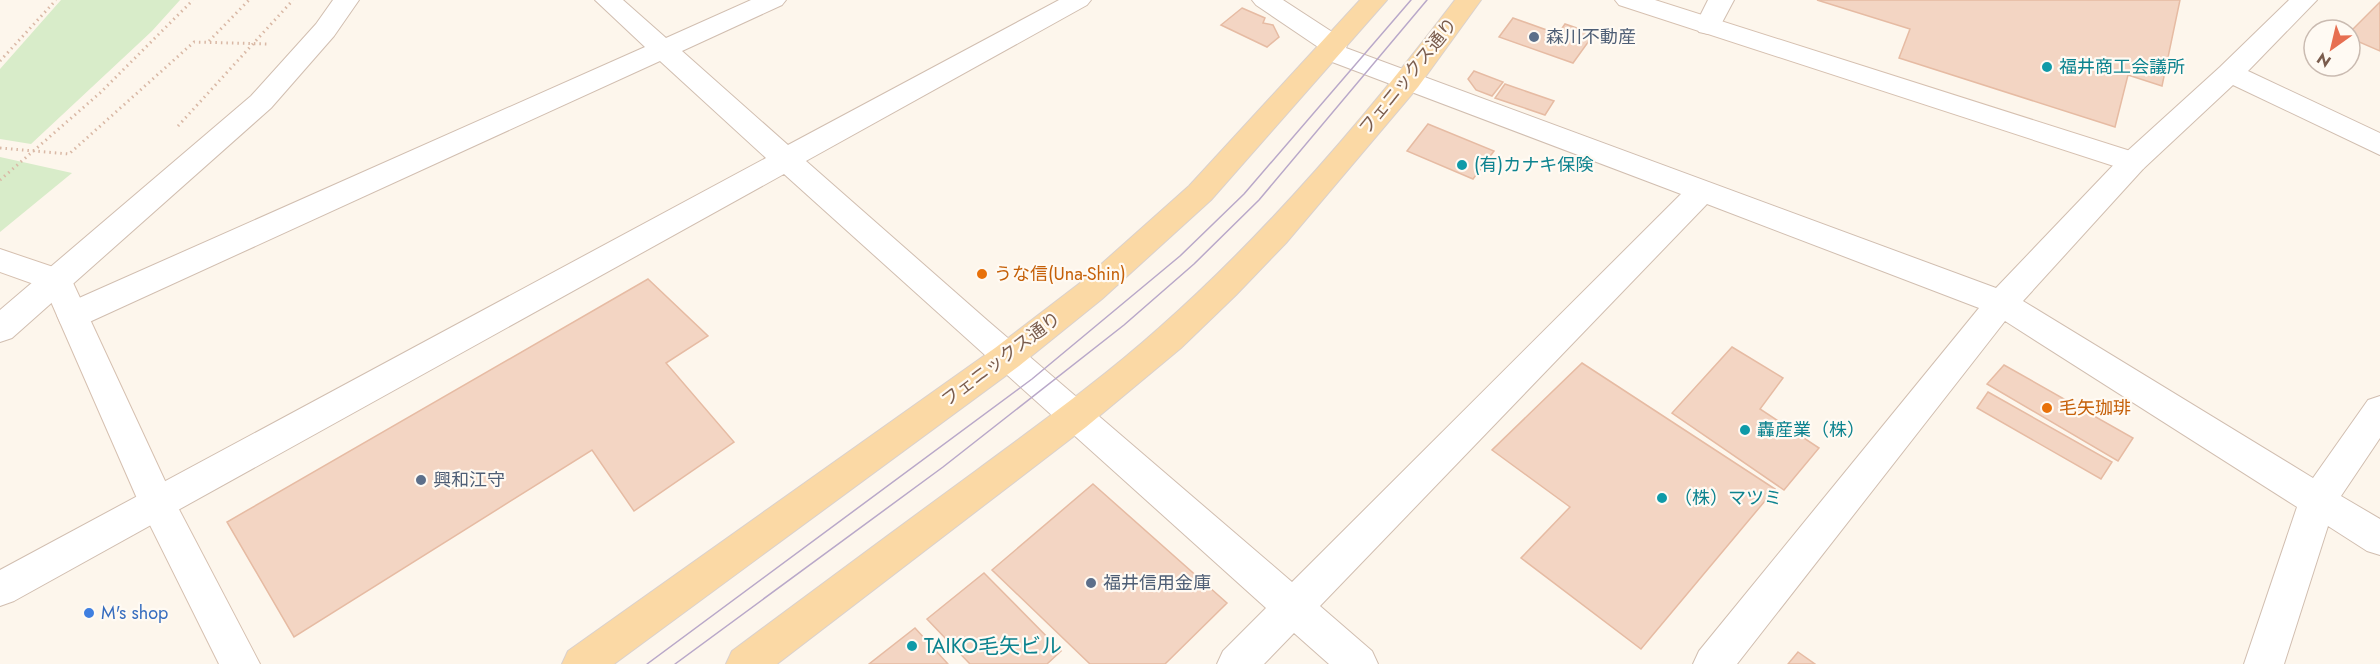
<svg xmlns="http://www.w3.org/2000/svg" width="2380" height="664" viewBox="0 0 2380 664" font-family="Jost,'Noto Sans JP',sans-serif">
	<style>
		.green { fill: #d8ecc9 }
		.building { fill: #f3d5c3; stroke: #e6bba3; stroke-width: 1.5 }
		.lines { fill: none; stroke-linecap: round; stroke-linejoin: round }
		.street-casing { stroke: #d1beb0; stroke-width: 2 }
		.secondary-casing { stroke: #d6c0b0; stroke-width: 2 }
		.primary-casing { stroke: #dad1cd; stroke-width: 2 }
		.path { stroke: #d9b8a5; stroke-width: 3; stroke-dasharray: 1.5 4; stroke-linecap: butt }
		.street { fill: #fff; fill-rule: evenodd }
		.secondary { fill: #fff; fill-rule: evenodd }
		.primary { fill: #fbd9a5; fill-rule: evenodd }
		.tram { stroke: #b9a8c9; stroke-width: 1.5 }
		.service-dot { fill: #5c6f8a; stroke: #fffaf3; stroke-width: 2 }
		.culture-dot { fill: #0f9aa8; stroke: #fffaf3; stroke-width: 2 }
		.food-dot { fill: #e8710a; stroke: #fffaf3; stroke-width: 2 }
		.shop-dot { fill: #3f7fe0; stroke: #fffaf3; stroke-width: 2 }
		.labels { text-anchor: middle; stroke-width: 4.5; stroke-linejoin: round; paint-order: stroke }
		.service-label { font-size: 18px; fill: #4e5e75; stroke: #fffaf3; text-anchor: start }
		.culture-label { font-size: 18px; fill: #0d838f; stroke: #fffaf3; text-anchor: start }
		.street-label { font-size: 18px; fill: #7a5c4d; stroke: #fffaf3 }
		.food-label { font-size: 18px; fill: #c56008; stroke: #fffaf3; text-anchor: start }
		.shop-label { font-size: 18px; fill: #366cbe; stroke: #fffaf3; text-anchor: start }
		.near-culture-label { font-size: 21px; fill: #0d838f; stroke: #fffaf3; text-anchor: start }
	</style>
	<rect width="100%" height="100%" fill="#fdf6ec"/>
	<path class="green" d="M 61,0 L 180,0 L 152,31 L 31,144 L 0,139 L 0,69 Z
		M 0,157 L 72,173 L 0,232 Z"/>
	<path class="building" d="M 1817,0 L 2180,0 L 2162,86 L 2128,75 L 2115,127 L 1899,58 L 1910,29 Z
		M 2380,2 L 2380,51 L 2350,38 L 2350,32 Z
		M 1242,8 L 1265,18 L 1263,23 L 1273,25 L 1279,37 L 1267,47 L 1221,25 Z
		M 1513,18 L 1558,34 L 1565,24 L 1594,34 L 1573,63 L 1499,37 Z
		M 1474,71 L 1503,82 L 1492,96 L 1476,90 L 1468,79 Z
		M 1505,84 L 1554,101 L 1545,115 L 1495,98 Z
		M 1428,124 L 1494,151 L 1473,179 L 1407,151 Z
		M 648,279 L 708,336 L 666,363 L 734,442 L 634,511 L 592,450 L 294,637 L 227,522 Z
		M 1732,347 L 1783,378 L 1760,409 L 1819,448 L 1784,490 L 1672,413 Z
		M 1582,363 L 1775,489 L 1641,649 L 1521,558 L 1570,507 L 1492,450 Z
		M 2004,365 L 2133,438 L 2118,461 L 1987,384 Z
		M 1988,392 L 2112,462 L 2101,479 L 1977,408 Z
		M 1093,484 L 1227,603 L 1165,664 L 1090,664 L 992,570 Z
		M 984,573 L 1061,651 L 1047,664 L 970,664 L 927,619 Z
		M 915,628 L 948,664 L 869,664 Z
		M 1798,652 L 1815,664 L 1788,664 Z"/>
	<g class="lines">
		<defs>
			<path id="street" d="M 333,0 L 359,0 L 334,36 L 271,108 L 12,338 L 0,342 L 0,310 L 251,96 L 316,24 Z
				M 595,0 L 623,0 L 666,38 L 751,0 L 786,0 L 782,5 L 682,51 L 788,145 L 1059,0 L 1091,0 L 1087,5 L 806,161 L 988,321 L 1292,582 L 1681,194 L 1319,57 L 1316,51 L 1318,47 L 1256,5 L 1252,0 L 1283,0 L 1343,39 L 1347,45 L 1346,48 L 1996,288 L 2123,155 L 2220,67 L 2289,0 L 2317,0 L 2248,71 L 2380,133 L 2380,155 L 2233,85 L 2143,169 L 2023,301 L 2313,478 L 2368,400 L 2380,396 L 2380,438 L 2341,496 L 2380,519 L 2380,555 L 2367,551 L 2328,526 L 2284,664 L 2244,664 L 2297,507 L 2005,321 L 1737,664 L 1693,664 L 1699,651 L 1979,308 L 1707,204 L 1320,606 L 1372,651 L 1378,664 L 1329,664 L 1294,633 L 1264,664 L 1217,664 L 1223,651 L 1266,608 L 784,174 L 14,601 L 0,606 L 0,570 L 766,158 L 660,61 L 85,324 L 73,327 L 61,324 L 57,315 L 61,306 L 645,47 Z
				M 1708,0 L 1734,0 L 1717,32 L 1708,34 L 1699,32 L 1695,26 Z"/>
			<path id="secondary" d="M 1615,0 L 1655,0 L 2143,155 L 2148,162 L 2143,169 L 2133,172 L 2123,169 L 1619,5 Z
				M 0,249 L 68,272 L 172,496 L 260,664 L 219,664 L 139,503 L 45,288 L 0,272 Z"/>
			<path id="primary" d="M 1360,0 L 1387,0 L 1211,200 L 1102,299 L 1019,366 L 614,664 L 562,664 L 568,651 L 995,348 L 1080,283 L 1189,186 Z
				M 1455,0 L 1481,0 L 1418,87 L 1286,243 L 1236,295 L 1181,348 L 1086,427 L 777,664 L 726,664 L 732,651 C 814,590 895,530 977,470 C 1039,424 1102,379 1159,328 C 1269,231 1366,117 1455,0 Z"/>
		</defs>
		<use href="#street" class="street-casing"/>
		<use href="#secondary" class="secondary-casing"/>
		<use href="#primary" class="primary-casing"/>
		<path class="path" d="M 209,41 L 249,0
			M 0,61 L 56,0
			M 178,126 L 293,0
			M 0,148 L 69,154 L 194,42 L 268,44
			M 0,180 L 100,93 L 193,0"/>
		<use href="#street" class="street"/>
		<use href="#secondary" class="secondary"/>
		<use href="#primary" class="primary"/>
		<path class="tram" d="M 647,664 L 1032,379 L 1180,256 L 1244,194 L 1411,0
			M 675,664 L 943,467 L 1124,325 L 1194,264 L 1259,200 L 1427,0"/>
	</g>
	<g class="service-dot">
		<circle cx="1534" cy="37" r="6"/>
		<circle cx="421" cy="480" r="6"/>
		<circle cx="1091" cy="583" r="6"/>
	</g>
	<g class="culture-dot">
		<circle cx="2047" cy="67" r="6"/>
		<circle cx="1462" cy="165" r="6"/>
		<circle cx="1745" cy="430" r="6"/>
		<circle cx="1662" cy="498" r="6"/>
		<circle cx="912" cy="646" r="6"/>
	</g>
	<g class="food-dot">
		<circle cx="982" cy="274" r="6"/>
		<circle cx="2047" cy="408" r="6"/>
	</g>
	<circle class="shop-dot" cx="89" cy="613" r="6"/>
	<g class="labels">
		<g class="service-label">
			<text x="1546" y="43">森川不動産</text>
			<text x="433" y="486">興和江守</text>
			<text x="1103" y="589">福井信用金庫</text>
		</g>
		<g class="culture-label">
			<text x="2059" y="73">福井商工会議所</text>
			<text x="1474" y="171">(有)カナキ保険</text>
			<text x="1757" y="436">轟産業（株）</text>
			<text x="1674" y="504">（株）マツミ</text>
		</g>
		<g class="street-label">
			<text transform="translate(1408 76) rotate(-51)" y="6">フェニックス通り</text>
			<text transform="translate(1001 359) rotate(-37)" y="6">フェニックス通り</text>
		</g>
		<g class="food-label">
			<text x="994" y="280">うな信(Una-Shin)</text>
			<text x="2059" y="414">毛矢珈琲</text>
		</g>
		<g class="shop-label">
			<text x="101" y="619">M's shop</text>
		</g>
		<g class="near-culture-label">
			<text x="924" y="653">TAIKO毛矢ビル</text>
		</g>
	</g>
	<g transform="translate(2332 48) rotate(214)"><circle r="28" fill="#fffaf3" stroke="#cabbb1" stroke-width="1.5"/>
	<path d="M0-4.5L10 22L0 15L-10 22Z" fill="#e76f51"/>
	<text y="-9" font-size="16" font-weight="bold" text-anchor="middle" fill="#7a5c4d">N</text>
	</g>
</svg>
